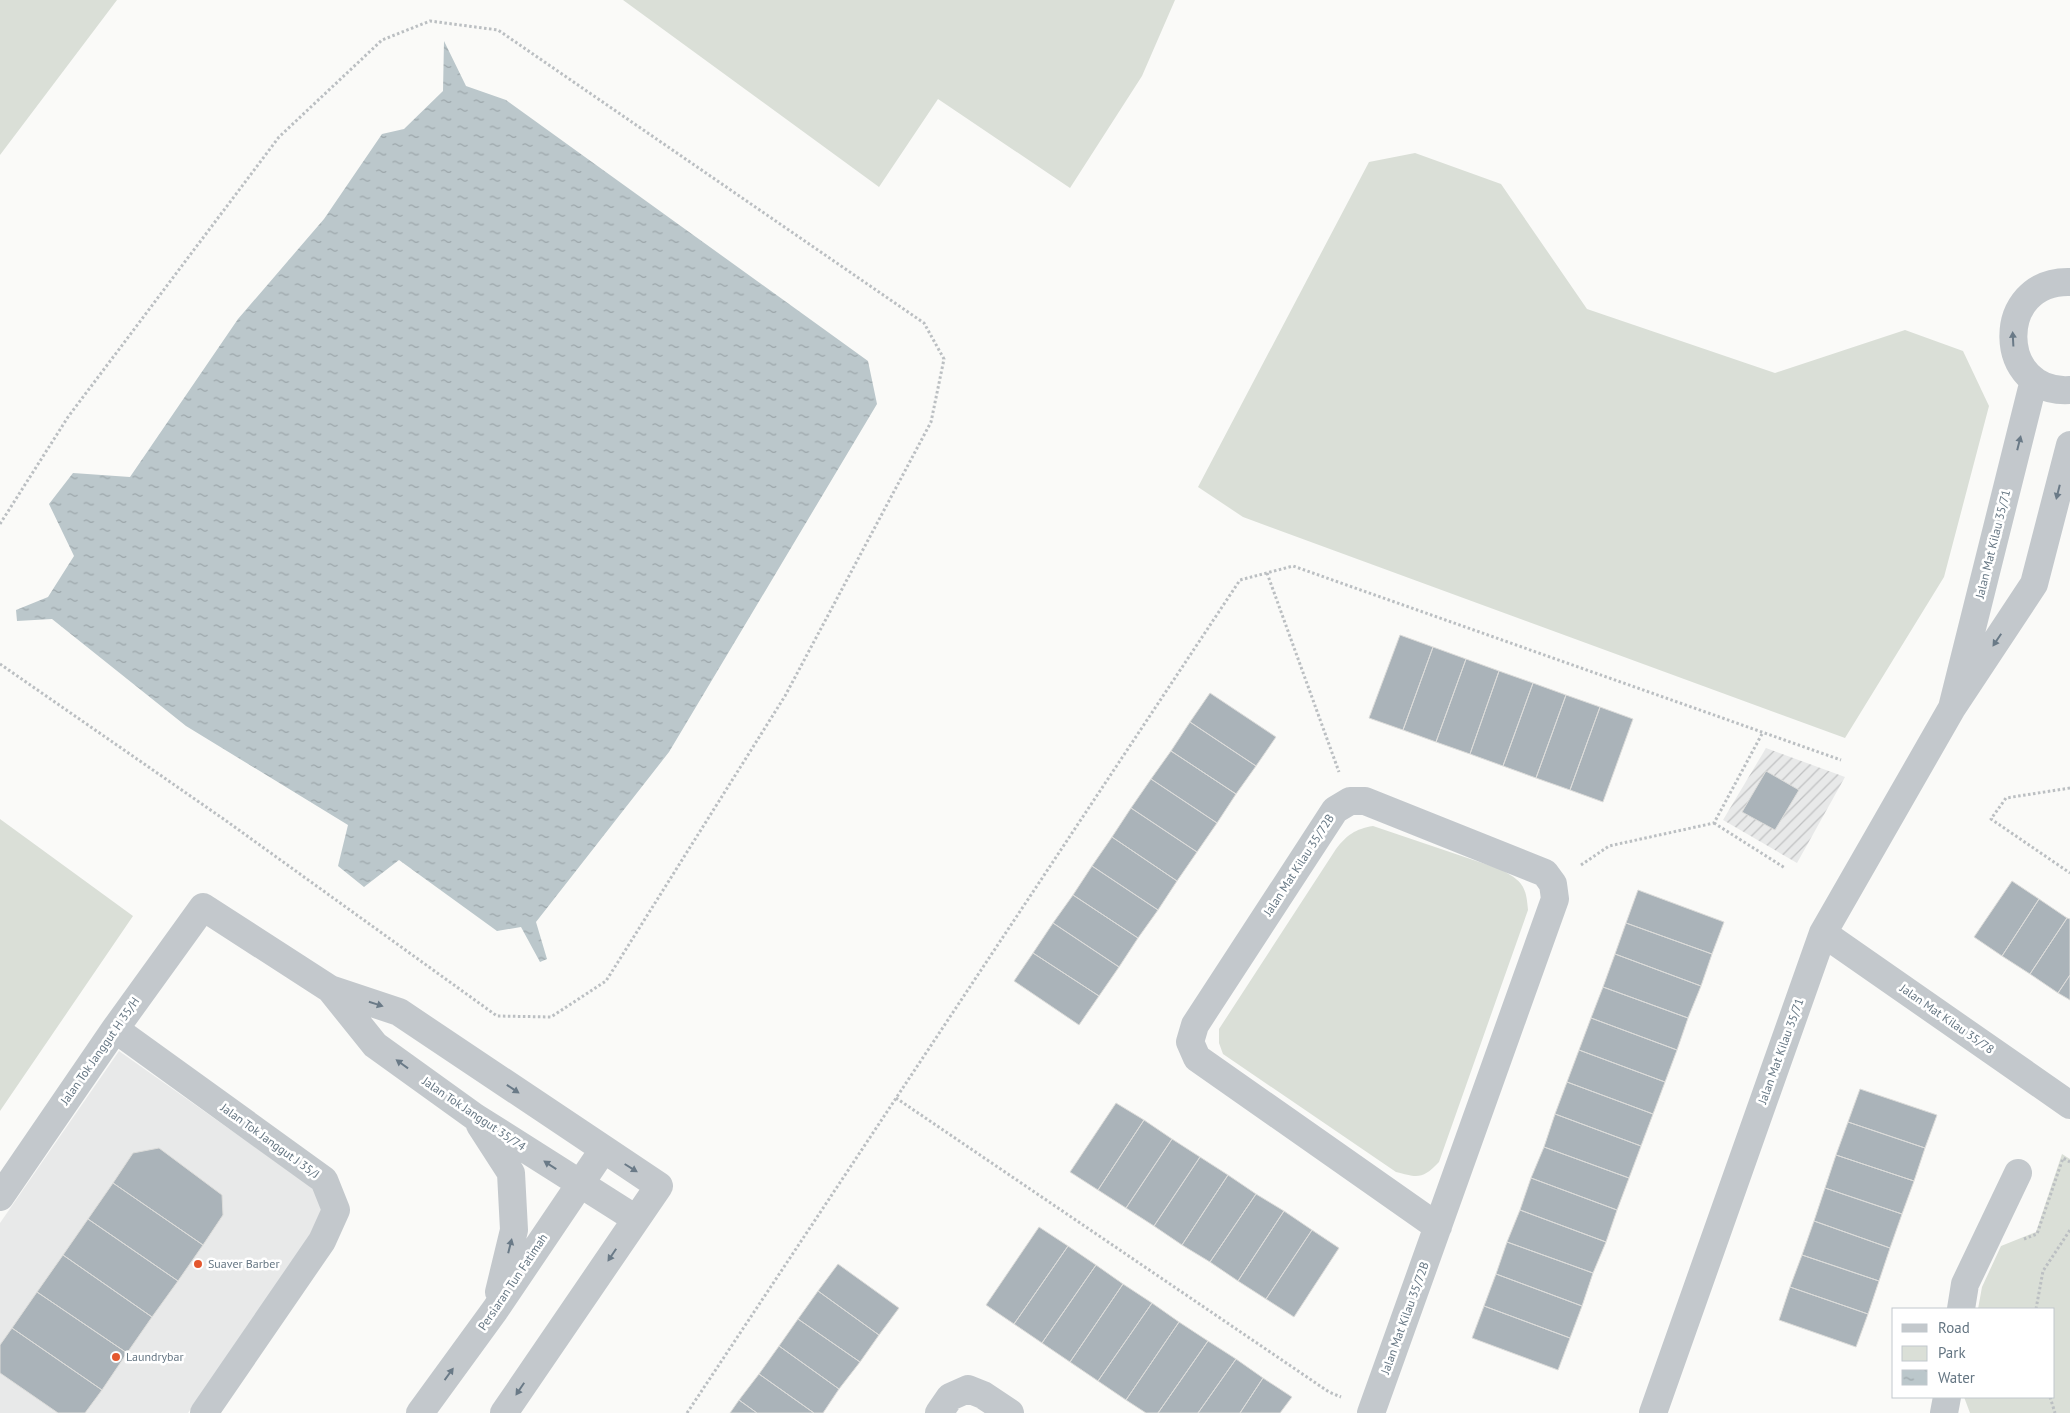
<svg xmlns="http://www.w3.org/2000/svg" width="2070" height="1413" viewBox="0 0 2070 1413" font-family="'PT Sans',sans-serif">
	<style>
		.built { fill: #e8e9e9 }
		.industrial { fill: url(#industrial-furrows) }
		.green { fill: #dadfd7 }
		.water { fill: url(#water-ripples) }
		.building { fill: #aab3b9; stroke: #dcdcda }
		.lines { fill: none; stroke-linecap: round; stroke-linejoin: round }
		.path { stroke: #bbbfc2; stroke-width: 3; stroke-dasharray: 2.5 2.5; stroke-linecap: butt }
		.minor { stroke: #c3c8cc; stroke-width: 28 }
		.oneway { fill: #6a7a87 }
		.poi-dot { fill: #e4572e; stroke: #fff; stroke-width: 2 }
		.labels { text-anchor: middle; stroke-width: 5; stroke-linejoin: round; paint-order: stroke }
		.street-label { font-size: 12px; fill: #657683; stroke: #fff }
		.poi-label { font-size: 12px; fill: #657683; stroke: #fff; text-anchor: start }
	</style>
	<defs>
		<pattern id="industrial-furrows" width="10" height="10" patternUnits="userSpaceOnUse" patternTransform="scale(1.25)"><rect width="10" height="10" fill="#e8e9e9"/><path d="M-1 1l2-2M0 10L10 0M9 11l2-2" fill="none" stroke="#c0c1c2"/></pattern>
		<pattern id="water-ripples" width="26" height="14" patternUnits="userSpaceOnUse" patternTransform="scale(1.25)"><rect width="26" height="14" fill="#bbc7cb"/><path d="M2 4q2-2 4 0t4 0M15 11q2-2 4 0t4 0" fill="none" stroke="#9ca6aa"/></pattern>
	</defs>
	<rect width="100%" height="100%" fill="#fafaf8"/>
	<path class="built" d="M 119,1051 L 316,1190 L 322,1210 L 311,1234 L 188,1413 L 0,1413 L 0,1223 Z"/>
	<path class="industrial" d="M 1766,748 L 1845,777 L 1797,863 L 1723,820 Z"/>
	<path class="green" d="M 0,0 L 117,0 L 0,155 Z
		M 623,0 L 1175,0 L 1142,76 L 1070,188 L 938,99 L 879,187 Z
		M 1415,153 L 1501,184 L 1587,309 L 1775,373 L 1905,330 L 1963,351 L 1989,406 L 1944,577 L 1845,738 L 1243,517 L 1198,487 L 1369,162 Z
		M 0,819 L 133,916 L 0,1111 Z
		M 1373,826 L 1500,869 C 1522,881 1526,885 1528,910 L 1439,1162 C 1423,1179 1418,1178 1396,1172 L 1223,1054 L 1219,1043 L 1219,1029 L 1336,849 C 1347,835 1355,829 1373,826 Z
		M 2062,1154 L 2070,1159 L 2070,1413 L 1970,1413 L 1964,1397 L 2054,1397 L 2054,1309 L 1978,1309 L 1982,1287 L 2001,1246 L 2036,1232 Z"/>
	<path class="water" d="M 444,41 L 466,86 L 506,100 L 868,361 L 877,404 L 669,752 L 536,922 L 547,959 L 540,962 L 521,927 L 497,931 L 399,860 L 364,887 L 338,866 L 348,825 L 186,726 L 52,619 L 17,621 L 16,610 L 48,597 L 74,556 L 49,504 L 73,473 L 130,477 L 238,319 L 324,219 L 382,134 L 404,129 L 443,91 Z"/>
	<path class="building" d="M 1400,635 L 1433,647 L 1403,730 L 1369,718 Z
		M 1433,647 L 1466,659 L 1436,742 L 1403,730 Z
		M 1466,659 L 1499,671 L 1470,754 L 1436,742 Z
		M 1499,671 L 1533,683 L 1503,766 L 1470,754 Z
		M 1533,683 L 1566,695 L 1536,778 L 1503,766 Z
		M 1210,693 L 1276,737 L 1256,766 L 1190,722 Z
		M 1566,695 L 1600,707 L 1570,790 L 1536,778 Z
		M 1600,707 L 1633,719 L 1603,802 L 1570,790 Z
		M 1190,722 L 1256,766 L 1236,794 L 1171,751 Z
		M 1171,751 L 1236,794 L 1217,823 L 1151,779 Z
		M 1766,771 L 1799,790 L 1775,830 L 1742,812 Z
		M 1151,779 L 1217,823 L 1197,852 L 1131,808 Z
		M 1131,808 L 1197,852 L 1177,881 L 1112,837 Z
		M 1112,837 L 1177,881 L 1158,910 L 1092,866 Z
		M 1092,866 L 1158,910 L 1138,938 L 1073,895 Z
		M 2012,881 L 2039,899 L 2002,956 L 1974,937 Z
		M 1638,890 L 1724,922 L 1712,954 L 1626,923 Z
		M 1073,895 L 1138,938 L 1119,967 L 1053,923 Z
		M 2039,899 L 2067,918 L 2030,974 L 2002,956 Z
		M 2067,918 L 2070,919 L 2070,975 L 2058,993 L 2030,974 Z
		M 1053,923 L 1119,967 L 1099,996 L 1033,953 Z
		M 1626,923 L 1712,954 L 1701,986 L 1615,954 Z
		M 1033,953 L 1099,996 L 1079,1025 L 1014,981 Z
		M 1615,954 L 1701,986 L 1688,1018 L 1603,987 Z
		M 2070,975 L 2070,1000 L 2058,993 Z
		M 1603,987 L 1688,1018 L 1677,1050 L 1591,1018 Z
		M 1591,1018 L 1677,1050 L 1665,1082 L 1579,1050 Z
		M 1579,1050 L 1665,1082 L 1653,1114 L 1567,1082 Z
		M 1567,1082 L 1653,1114 L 1641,1146 L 1555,1114 Z
		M 1860,1089 L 1937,1115 L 1925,1148 L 1848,1122 Z
		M 1116,1103 L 1144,1120 L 1098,1190 L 1070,1172 Z
		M 1555,1114 L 1641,1146 L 1629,1178 L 1544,1147 Z
		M 1144,1120 L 1172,1139 L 1126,1208 L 1098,1190 Z
		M 1848,1122 L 1925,1148 L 1914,1181 L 1836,1155 Z
		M 1172,1139 L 1200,1157 L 1154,1226 L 1126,1208 Z
		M 1544,1147 L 1629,1178 L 1617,1210 L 1531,1178 Z
		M 159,1148 L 222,1195 L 223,1215 L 203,1245 L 113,1183 L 133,1153 Z
		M 1836,1155 L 1914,1181 L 1902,1214 L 1825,1188 Z
		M 1200,1157 L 1228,1175 L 1182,1245 L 1154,1226 Z
		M 1228,1175 L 1256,1194 L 1210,1262 L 1182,1245 Z
		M 1531,1178 L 1617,1210 L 1606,1242 L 1520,1210 Z
		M 113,1183 L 203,1245 L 178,1281 L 88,1219 Z
		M 1825,1188 L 1902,1214 L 1890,1248 L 1814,1221 Z
		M 1256,1194 L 1284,1211 L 1238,1281 L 1210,1262 Z
		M 1520,1210 L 1606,1242 L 1593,1273 L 1507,1242 Z
		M 1284,1211 L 1312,1230 L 1266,1299 L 1238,1281 Z
		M 88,1219 L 178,1281 L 152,1317 L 63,1255 Z
		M 1814,1221 L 1890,1248 L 1879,1281 L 1802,1255 Z
		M 1039,1227 L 1068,1246 L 1014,1324 L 986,1305 Z
		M 1312,1230 L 1339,1248 L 1294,1317 L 1266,1299 Z
		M 1507,1242 L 1593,1273 L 1582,1306 L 1496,1274 Z
		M 1068,1246 L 1096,1265 L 1042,1343 L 1014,1324 Z
		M 63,1255 L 152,1317 L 127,1353 L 37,1292 Z
		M 1802,1255 L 1879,1281 L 1868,1314 L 1790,1287 Z
		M 838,1264 L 899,1308 L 879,1335 L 818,1291 Z
		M 1096,1265 L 1123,1284 L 1070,1362 L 1042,1343 Z
		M 1496,1274 L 1582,1306 L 1570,1338 L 1484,1306 Z
		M 1123,1284 L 1152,1303 L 1098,1381 L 1070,1362 Z
		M 1790,1287 L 1868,1314 L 1856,1347 L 1779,1320 Z
		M 818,1291 L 879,1335 L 860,1362 L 798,1319 Z
		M 37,1292 L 127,1353 L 102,1390 L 12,1328 Z
		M 1152,1303 L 1179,1322 L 1126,1400 L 1098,1381 Z
		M 1484,1306 L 1570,1338 L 1558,1370 L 1472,1338 Z
		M 798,1319 L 860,1362 L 839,1389 L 779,1346 Z
		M 1179,1322 L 1208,1341 L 1158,1413 L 1146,1413 L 1126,1400 Z
		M 12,1328 L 102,1390 L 85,1413 L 58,1413 L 0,1373 L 0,1345 Z
		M 1208,1341 L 1236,1359 L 1198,1413 L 1158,1413 Z
		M 779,1346 L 839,1389 L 823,1413 L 814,1413 L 759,1374 Z
		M 1236,1359 L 1263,1378 L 1240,1413 L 1198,1413 Z
		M 759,1374 L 814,1413 L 757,1413 L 739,1400 Z
		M 1263,1378 L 1292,1397 L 1280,1413 L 1240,1413 Z
		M 739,1400 L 757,1413 L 730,1413 Z"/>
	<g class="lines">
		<path class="path" d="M 0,524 L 68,417 L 279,137 L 382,40 L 430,21 L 498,30 L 924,323 L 944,359 L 931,422 L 785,696 L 606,981 L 551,1017 L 497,1016 L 225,820 L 0,664
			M 1267,573 L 1339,772
			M 2070,788 L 2006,798 L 1991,819 L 2070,873
			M 1714,823 L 1785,868
			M 1581,865 L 1609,846 L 1714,823 L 1763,732
			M 896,1098 L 1329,1392 L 1341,1397
			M 2024,1239 L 2037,1234 L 2063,1158 L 2070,1162
			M 2036,1309 L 2043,1271 L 2070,1230
			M 2050,1397 L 2055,1413
			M 687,1413 L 1240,580 L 1293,566 L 1841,760"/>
		<path class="minor" d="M 2070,282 C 1993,280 1996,395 2070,390
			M 2034,380 L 1952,708 L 2034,584 L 2070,445
			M 1823,933 L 2070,1105
			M 330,989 L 375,1045 L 475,1117 L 636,1219
			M 115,1029 L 324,1180 L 336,1210 L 322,1241 L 204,1413
			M 480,1125 L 511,1173 L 514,1230 L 499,1292
			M 0,1197 L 115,1029 L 203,907 L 330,989 L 399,1012 L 659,1186 L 504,1413
			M 1961,1309 L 1965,1284 L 2018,1173
			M 420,1413 L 495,1310 L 603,1150
			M 939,1413 L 950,1397 L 968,1389 L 983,1395 L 1010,1413
			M 1371,1413 L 1555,899 L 1553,884 L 1545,873 L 1365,801 L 1350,801 L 1335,810 L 1195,1025 L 1190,1042 L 1197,1058 L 1438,1227
			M 1653,1413 L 1823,933 L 1952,708
			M 1944,1413 L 1947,1397"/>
	</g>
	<defs><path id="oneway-solid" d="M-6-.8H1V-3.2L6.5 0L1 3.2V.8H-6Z" transform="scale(1.25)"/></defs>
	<g class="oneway">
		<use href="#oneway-solid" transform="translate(2013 339) rotate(-93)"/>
		<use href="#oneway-solid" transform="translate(2019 443) rotate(-76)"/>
		<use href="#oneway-solid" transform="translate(2058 492) rotate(104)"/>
		<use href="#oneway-solid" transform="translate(1997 640) rotate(124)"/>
		<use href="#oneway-solid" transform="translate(376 1004) rotate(18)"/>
		<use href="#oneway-solid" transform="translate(402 1064) rotate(-144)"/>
		<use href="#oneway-solid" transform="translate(513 1089) rotate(34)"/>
		<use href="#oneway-solid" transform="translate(550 1165) rotate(-147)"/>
		<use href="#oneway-solid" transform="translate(631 1168) rotate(32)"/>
		<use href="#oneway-solid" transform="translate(510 1246) rotate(-76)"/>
		<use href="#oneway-solid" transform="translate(612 1255) rotate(124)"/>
		<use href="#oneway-solid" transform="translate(449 1374) rotate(-54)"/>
		<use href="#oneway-solid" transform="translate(520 1389) rotate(124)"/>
	</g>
	<g class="poi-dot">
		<circle cx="198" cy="1264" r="5"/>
		<circle cx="116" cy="1357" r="5"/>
	</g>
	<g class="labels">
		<g class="street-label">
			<text transform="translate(1993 544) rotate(-76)" y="4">Jalan Mat Kilau 35/71</text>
			<text transform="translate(1299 865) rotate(-57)" y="4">Jalan Mat Kilau 35/72B</text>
			<text transform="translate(1947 1019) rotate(35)" y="4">Jalan Mat Kilau 35/78</text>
			<text transform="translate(100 1051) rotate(-55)" y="4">Jalan Tok Janggut H 35/H</text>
			<text transform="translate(1781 1051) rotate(-70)" y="4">Jalan Mat Kilau 35/71</text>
			<text transform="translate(474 1114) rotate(34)" y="4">Jalan Tok Janggut 35/74</text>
			<text transform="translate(270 1141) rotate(36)" y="4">Jalan Tok Janggut J 35/J</text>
			<text transform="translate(513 1282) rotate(-56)" y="4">Persiaran Tun Fatimah</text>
			<text transform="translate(1405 1318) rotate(-70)" y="4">Jalan Mat Kilau 35/72B</text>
		</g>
		<g class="poi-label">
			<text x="208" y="1268">Suaver Barber</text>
			<text x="126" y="1361">Laundrybar</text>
		</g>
	</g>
	<rect x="1892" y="1308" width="162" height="90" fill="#ffffff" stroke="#c1c8cd"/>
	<rect x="1902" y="1324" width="25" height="8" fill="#c3c8cc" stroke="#c1c8cd"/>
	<text x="1938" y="1333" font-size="15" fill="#657683">Road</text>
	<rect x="1902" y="1346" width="25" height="15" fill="#dadfd7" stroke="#c1c8cd"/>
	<text x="1938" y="1358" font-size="15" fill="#657683">Park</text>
	<rect x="1902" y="1370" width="25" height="15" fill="url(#water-ripples)" stroke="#c1c8cd"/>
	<text x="1938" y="1383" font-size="15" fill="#657683">Water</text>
</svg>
